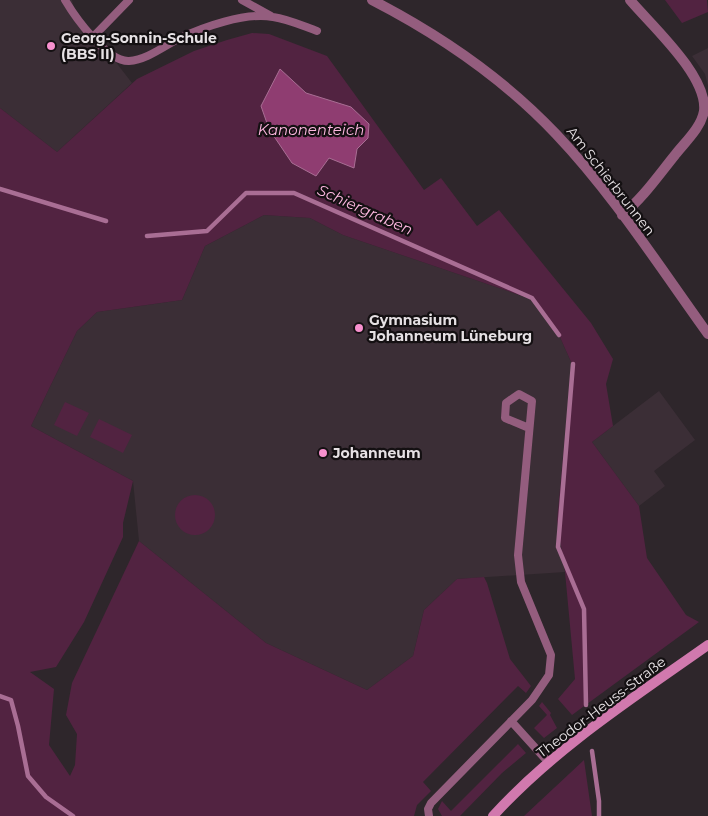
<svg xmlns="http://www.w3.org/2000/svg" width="708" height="816" viewBox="0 0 708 816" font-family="Montserrat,sans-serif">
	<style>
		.built { fill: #3b2e36 }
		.green { fill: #522341 }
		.water { fill: #8f3d71; stroke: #a96e94 }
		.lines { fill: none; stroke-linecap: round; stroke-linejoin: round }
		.stream { stroke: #a96e94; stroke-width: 4.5 }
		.service { stroke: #945d7e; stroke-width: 8 }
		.minor { stroke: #945d7e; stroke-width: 10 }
		.secondary { stroke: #d179ae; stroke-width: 10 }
		.poi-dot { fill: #f790ce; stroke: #141012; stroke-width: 2 }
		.labels { text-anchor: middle; stroke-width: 4.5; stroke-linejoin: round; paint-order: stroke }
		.poi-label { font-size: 14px; font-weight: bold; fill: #e6e1e4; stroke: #141012; text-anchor: start }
		.street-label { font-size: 14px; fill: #e6e1e4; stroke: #141012 }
		.water-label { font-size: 15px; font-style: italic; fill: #fbb6de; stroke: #141012 }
	</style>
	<rect width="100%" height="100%" fill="#2e262b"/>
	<path class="built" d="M 0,0 L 72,0 L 74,8 L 132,83 L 57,152 L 0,108 Z
		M 708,48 L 708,86 L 705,74 L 692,56 Z
		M 264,215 L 310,218 L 343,235 L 531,299 L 559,335 L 572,364 L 557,520 L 565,572 L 457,579 L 424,610 L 413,656 L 367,690 L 266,643 L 139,541 L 133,481 L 31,426 L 77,331 L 97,312 L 182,300 L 205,246 Z
		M 659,391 L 695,440 L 654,471 L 665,486 L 639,506 L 592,442 Z"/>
	<path class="green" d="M 665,0 L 707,0 L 708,12 L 682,23 Z
		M 252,33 L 269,34 L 327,56 L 424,190 L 441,178 L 477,226 L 499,210 L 591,323 L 613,359 L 606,384 L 613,426 L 592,442 L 639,506 L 647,558 L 686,615 L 699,622 L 572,715 L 558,699 L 575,679 L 565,572 L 557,520 L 572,364 L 559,335 L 531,299 L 343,235 L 310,218 L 264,215 L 205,246 L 182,300 L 97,312 L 77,331 L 31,426 L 133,481 L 123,523 L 123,537 L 84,622 L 56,667 L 30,672 L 54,689 L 49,745 L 70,776 L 75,765 L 77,734 L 66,715 L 72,683 L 139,541 L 266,643 L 367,690 L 413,656 L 424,610 L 457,579 L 484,577 L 487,583 L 510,659 L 531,686 L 526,693 L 518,686 L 423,782 L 431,791 L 417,805 L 414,816 L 0,816 L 0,108 L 57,152 L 137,79 L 194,51 L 227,40 Z
		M 65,402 L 89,413 L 77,436 L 54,425 Z
		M 99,419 L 132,435 L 123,453 L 90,437 Z
		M175 515a20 20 0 1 1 40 0a20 20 0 1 1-40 0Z
		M 542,702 L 551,713 L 550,715 L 557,728 L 544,738 L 534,728 L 547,715 L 539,706 Z
		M 518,744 L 526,753 L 502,773 L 460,816 L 442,816 L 438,809 L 442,801 L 451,811 Z
		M 584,760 L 592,816 L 524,816 Z"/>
	<path class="water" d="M 280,69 L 306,93 L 351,107 L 369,124 L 368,138 L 357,149 L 354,168 L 329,158 L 316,176 L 292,163 L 269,129 L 261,106 Z"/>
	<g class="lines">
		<path class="stream" d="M 0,189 L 106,221
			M 147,236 L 207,231 L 246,193 L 294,193 L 532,298 L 559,335
			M 573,364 L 558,547 L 584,609 L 586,705
			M 0,696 L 11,700 L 18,726 L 28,776 L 46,797 L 73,816
			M 592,751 L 599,801 L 599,816"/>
		<path class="service" d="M 65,0 C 75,17 107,62 129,61 C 146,60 163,47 178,39 C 203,27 245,12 273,17 C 288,19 303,26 317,31
			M 242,0 L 271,16
			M 93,37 L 129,0
			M 511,721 L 549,763
			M 429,816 L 428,809 L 431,803 L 532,700 L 549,675 L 551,655 L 521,582 L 518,555 L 532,401 L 519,394 L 506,403 L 505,418 L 529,428"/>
		<path class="minor" d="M 372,0 C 440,35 503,78 556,134 C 613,194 659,266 708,334
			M 622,215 C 643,198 658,176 675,155 C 685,142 701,128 704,111 C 708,76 651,25 630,0"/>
		<path class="secondary" d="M 493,816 C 555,748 633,698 708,645"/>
	</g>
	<g class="poi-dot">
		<circle cx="51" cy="46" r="5"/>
		<circle cx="359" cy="328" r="5"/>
		<circle cx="323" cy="453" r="5"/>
	</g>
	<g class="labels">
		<g class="poi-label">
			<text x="61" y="43">Georg-Sonnin-Schule<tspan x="61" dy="16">(BBS II)</tspan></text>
			<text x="369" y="325">Gymnasium<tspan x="369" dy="16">Johanneum Lüneburg</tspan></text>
			<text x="333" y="458">Johanneum</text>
		</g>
		<g class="street-label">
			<text transform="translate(611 181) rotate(52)" y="5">Am Schierbrunnen</text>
			<text transform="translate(601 707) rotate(-37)" y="5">Theodor-Heuss-Straße</text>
		</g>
		<g class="water-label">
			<text x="311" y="135">Kanonenteich</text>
			<text transform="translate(365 210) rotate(24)" y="5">Schiergraben</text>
		</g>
	</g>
</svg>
